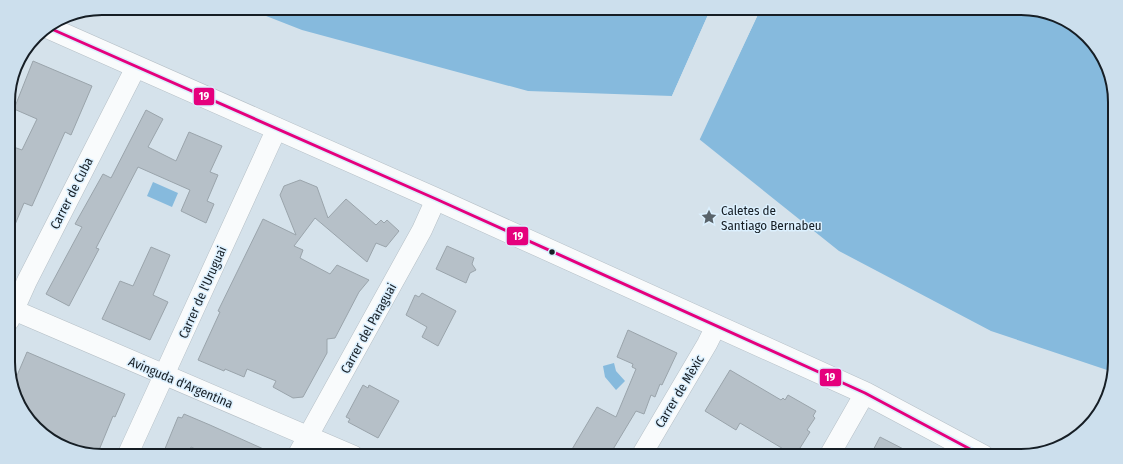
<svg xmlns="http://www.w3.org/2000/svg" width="1123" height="464" viewBox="0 0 1123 464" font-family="'Fira Sans Condensed',sans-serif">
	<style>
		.water { fill: #86badd }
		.pier { fill: #d5e2eb }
		.building { fill: #b6c0c8; stroke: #9aa4ab }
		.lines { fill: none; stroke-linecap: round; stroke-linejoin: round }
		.street-casing { stroke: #b5bfc6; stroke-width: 21 }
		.secondary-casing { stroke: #b5bfc6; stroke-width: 23 }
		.street { stroke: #f9fbfc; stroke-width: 20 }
		.secondary { stroke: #f9fbfc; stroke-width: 22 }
		.bus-1-casing { stroke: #dcf0fe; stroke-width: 6 }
		.bus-1 { stroke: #e5007d; stroke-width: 3 }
		.bus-dot { fill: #161e25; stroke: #dcf0fe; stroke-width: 1.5 }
		.labels { text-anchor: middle; stroke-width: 3; stroke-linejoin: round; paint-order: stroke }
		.street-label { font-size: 13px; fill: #161e25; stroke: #dcf0fe }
		.poi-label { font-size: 13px; fill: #161e25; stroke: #dcf0fe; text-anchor: start }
		.rim { fill: none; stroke: #161e25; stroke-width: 2 }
		.line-badge { stroke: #dcf0fe; stroke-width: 1.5 }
		.badge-label { font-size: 11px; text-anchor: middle; font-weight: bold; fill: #fff }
	</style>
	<rect width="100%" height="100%" fill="#d5e2eb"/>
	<path class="water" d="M 246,8 L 711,8 L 672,96 L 528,91 L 302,30 Z
		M 761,8 L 1021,8 L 1057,15 L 1095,45 L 1114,89 L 1115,362 L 1113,372 L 991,331 L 839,251 L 699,139 Z
		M 153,182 L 178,193 L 172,207 L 147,196 Z
		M 614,363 L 616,371 L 625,381 L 616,390 L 605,377 L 603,366 Z"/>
	<path class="pier" d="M 711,8 L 713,9 L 674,97 L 671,98 Z
		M 758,8 L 761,8 L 699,141 L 698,139 Z"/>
	<path class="building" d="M 33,61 L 92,86 L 71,135 L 65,132 L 32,206 L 24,203 L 9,239 L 8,145 L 22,150 L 37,119 L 14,109 Z
		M 146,110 L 163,119 L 148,147 L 176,161 L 189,132 L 222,146 L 210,172 L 218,175 L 207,201 L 214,204 L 206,223 L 181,211 L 190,190 L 138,167 L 96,248 L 99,249 L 69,306 L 46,294 L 82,227 L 75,224 L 103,174 L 111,178 Z
		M 300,180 L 317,187 L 328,218 L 346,199 L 376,225 L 381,220 L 384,223 L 387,220 L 399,231 L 386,247 L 376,243 L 367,262 L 315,218 L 294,246 L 303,250 L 300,258 L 330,274 L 337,265 L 369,280 L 359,292 L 335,338 L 327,339 L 327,353 L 303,397 L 293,398 L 273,387 L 276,381 L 247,369 L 244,377 L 225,369 L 224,371 L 198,360 L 220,312 L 218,311 L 263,219 L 296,235 L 280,195 L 284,186 Z
		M 447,246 L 474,258 L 472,264 L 476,270 L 470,273 L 466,283 L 436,269 Z
		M 151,247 L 170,255 L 153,295 L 168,302 L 150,340 L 102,319 L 120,281 L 133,286 Z
		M 422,293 L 456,311 L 438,346 L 422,337 L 427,327 L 406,315 L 415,295 L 419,297 Z
		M 628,330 L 677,353 L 662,385 L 660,384 L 655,397 L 651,395 L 644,414 L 636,411 L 609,456 L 568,456 L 597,407 L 616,417 L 636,369 L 632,367 L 633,364 L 617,357 Z
		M 27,352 L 125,394 L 115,417 L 113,416 L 97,455 L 72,450 L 62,446 L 28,419 L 13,385 Z
		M 730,370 L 781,400 L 783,398 L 785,400 L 788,395 L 816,411 L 813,416 L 815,418 L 807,430 L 810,432 L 795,456 L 740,423 L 736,430 L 705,411 Z
		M 363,385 L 368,388 L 369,385 L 399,401 L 378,438 L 348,422 L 350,419 L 346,417 Z
		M 184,414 L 210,425 L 279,456 L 210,456 L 191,447 L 187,456 L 162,456 L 178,417 L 182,418 Z
		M 880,437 L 917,456 L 870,456 Z"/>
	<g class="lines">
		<defs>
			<path id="street" d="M 9,308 L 354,456
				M 9,321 L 27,281 L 136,67
				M 127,456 L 277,128
				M 297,456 L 422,230 L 436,199
				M 641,456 L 707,344 L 716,326
				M 829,456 L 865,393"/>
			<path id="secondary" d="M 47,27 L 436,199 L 865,393 L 983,456"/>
		</defs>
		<use href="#street" class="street-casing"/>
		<use href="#secondary" class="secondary-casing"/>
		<use href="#street" class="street"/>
		<use href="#secondary" class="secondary"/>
		<defs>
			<path id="bus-1" d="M 47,27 L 436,199 L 865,393 L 983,456"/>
		</defs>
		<use href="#bus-1" class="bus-1-casing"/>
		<use href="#bus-1" class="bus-1"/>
	</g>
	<defs>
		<symbol id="sight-bare" viewBox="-9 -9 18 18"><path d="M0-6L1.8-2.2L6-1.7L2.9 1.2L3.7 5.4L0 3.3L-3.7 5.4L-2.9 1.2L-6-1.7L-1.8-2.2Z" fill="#59636a" stroke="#dcf0fe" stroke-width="2.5" paint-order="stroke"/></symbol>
	</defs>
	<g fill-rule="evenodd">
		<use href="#sight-bare" x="698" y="206" width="22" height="22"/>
	</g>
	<circle class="bus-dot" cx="552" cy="252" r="3.5"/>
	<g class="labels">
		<g class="street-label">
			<text transform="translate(71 193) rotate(-63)" y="5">Carrer de Cuba</text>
			<text transform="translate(202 292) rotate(-66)" y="5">Carrer de l'Uruguai</text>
			<text transform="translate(368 328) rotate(-61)" y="5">Carrer del Paraguai</text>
			<text transform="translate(181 382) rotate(23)" y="5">Avinguda d'Argentina</text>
			<text transform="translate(679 391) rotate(-59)" y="5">Carrer de Mèxic</text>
		</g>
		<g class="poi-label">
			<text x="721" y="215">Caletes de<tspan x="721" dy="15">Santiago Bernabeu</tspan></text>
		</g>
	</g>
	<path d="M0 0H1123V464H0ZM102 15H1021A87 87 0 0 1 1108 102V362A87 87 0 0 1 1021 449H102A87 87 0 0 1 15 362V102A87 87 0 0 1 102 15Z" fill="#ccdfed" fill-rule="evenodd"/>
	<path class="rim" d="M102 15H1021A87 87 0 0 1 1108 102V362A87 87 0 0 1 1021 449H102A87 87 0 0 1 15 362V102A87 87 0 0 1 102 15Z"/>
	<g class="line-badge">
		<rect x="193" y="87" width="22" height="19" rx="4" fill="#e5007d"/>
		<rect x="506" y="226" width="23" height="20" rx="4" fill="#e5007d"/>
		<rect x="819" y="368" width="23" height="19" rx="4" fill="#e5007d"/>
	</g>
	<g class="badge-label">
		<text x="204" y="100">19</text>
		<text x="518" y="240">19</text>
		<text x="830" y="381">19</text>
	</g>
</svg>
